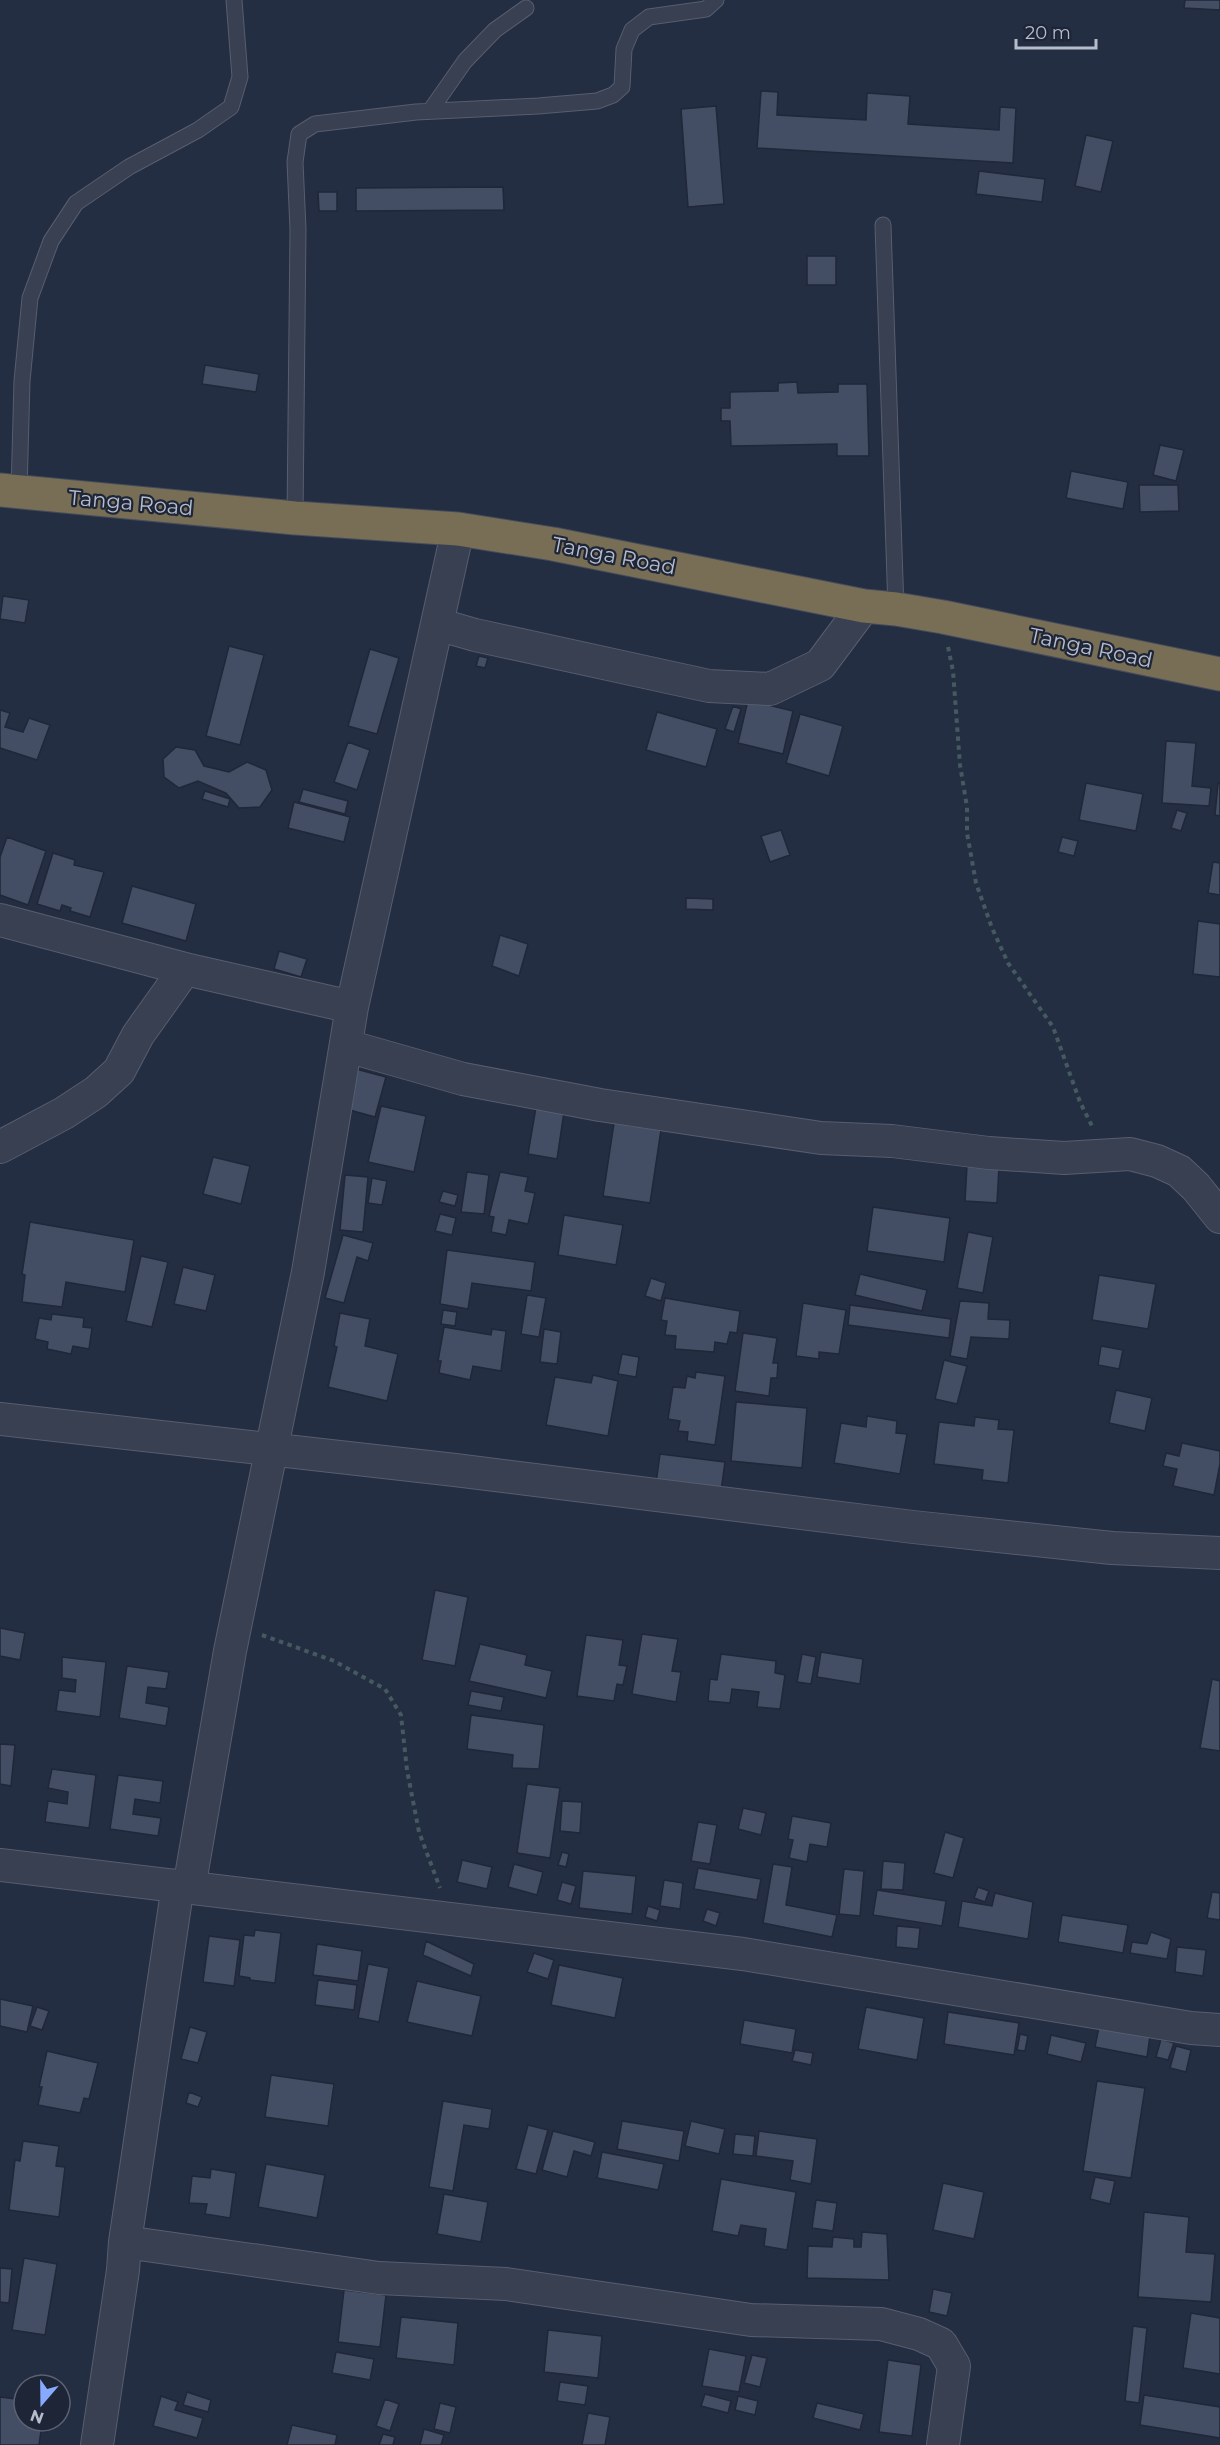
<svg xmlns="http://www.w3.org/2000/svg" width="1220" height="2445" viewBox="0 0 1220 2445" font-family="Montserrat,sans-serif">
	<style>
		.building { fill: #434d64; stroke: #1f2738; stroke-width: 1.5 }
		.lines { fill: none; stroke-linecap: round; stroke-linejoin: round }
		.lane-casing { stroke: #565e6f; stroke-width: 17 }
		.street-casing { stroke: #565e6f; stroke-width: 34 }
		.highway-casing { stroke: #434b5c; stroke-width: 35 }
		.path { stroke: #445a5f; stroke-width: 4; stroke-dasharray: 4.5 4.5; stroke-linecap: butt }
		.lane { stroke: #384051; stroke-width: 15 }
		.street { stroke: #384051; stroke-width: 32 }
		.highway { stroke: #786d55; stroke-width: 33 }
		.labels { text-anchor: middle; stroke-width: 4.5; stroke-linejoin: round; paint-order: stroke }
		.street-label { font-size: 21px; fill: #b5bccc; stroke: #1d2537 }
	</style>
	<rect width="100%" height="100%" fill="#242e42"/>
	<path class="building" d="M 1185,0 L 1220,0 L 1220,10 L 1184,8 Z
		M 761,91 L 778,92 L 777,115 L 866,120 L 867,93 L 910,96 L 908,124 L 999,130 L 1000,107 L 1016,108 L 1013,163 L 757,148 Z
		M 716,106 L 724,204 L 688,207 L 681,109 Z
		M 1086,135 L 1113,141 L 1101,192 L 1075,186 Z
		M 979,171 L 1045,179 L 1042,202 L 976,194 Z
		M 503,187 L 504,210 L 356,211 L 356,188 Z
		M 318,192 L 337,192 L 337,211 L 319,211 Z
		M 807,256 L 836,256 L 836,285 L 807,285 Z
		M 205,365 L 259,374 L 256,392 L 202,384 Z
		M 797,382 L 798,393 L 838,392 L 838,384 L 867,384 L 869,456 L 837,456 L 837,444 L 731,446 L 730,421 L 721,421 L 721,408 L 730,408 L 730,392 L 778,391 L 778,383 Z
		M 1160,445 L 1184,450 L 1176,481 L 1153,475 Z
		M 1071,471 L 1128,482 L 1123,509 L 1066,498 Z
		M 1139,485 L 1178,485 L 1179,511 L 1140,512 Z
		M 3,596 L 29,600 L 25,623 L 0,619 Z
		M 229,646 L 264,655 L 240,745 L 206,736 Z
		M 370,649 L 399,658 L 377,734 L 348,726 Z
		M 479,656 L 488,658 L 485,668 L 476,666 Z
		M 748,700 L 793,711 L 783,754 L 738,743 Z
		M 733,706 L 741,709 L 734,732 L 725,729 Z
		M 0,710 L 10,713 L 5,727 L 23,732 L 29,718 L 50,725 L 37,760 L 0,748 Z
		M 657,712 L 717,729 L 706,767 L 646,750 Z
		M 800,714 L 843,726 L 829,776 L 786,763 Z
		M 1166,741 L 1196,743 L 1192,786 L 1211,788 L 1209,806 L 1162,803 Z
		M 348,742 L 370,750 L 357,790 L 334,782 Z
		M 176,747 L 195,750 L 204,766 L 229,772 L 247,762 L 266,770 L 272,790 L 260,807 L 239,808 L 226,793 L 198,781 L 179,788 L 164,777 L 163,759 Z
		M 1086,783 L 1143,794 L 1136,831 L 1079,820 Z
		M 1218,783 L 1220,784 L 1220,816 L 1215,815 Z
		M 303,789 L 348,801 L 345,814 L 299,802 Z
		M 205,791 L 230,799 L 228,807 L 202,799 Z
		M 294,802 L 350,817 L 344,842 L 288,828 Z
		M 1177,810 L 1187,813 L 1181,831 L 1171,828 Z
		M 781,830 L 790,855 L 770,862 L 761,836 Z
		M 7,837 L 46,851 L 28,905 L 0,895 L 0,857 Z
		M 1062,837 L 1078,841 L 1074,856 L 1058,852 Z
		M 53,853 L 75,860 L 74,865 L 104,872 L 90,917 L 70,911 L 71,908 L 62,905 L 60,911 L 37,904 Z
		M 1213,862 L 1220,863 L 1220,895 L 1208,893 Z
		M 132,886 L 196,904 L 186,941 L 122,923 Z
		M 686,898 L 713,899 L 713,910 L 686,909 Z
		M 1198,921 L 1220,924 L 1220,977 L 1193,974 Z
		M 500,935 L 528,944 L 519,976 L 492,966 Z
		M 279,951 L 307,959 L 301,977 L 274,969 Z
		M 356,1069 L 386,1077 L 375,1117 L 346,1109 Z
		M 381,1106 L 426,1116 L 414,1172 L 368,1162 Z
		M 536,1107 L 564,1112 L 557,1159 L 528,1154 Z
		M 614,1123 L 661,1130 L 650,1203 L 603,1196 Z
		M 213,1157 L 250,1166 L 241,1204 L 203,1194 Z
		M 967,1165 L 999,1167 L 997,1203 L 965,1201 Z
		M 467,1172 L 489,1175 L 484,1214 L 461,1212 Z
		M 500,1172 L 528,1177 L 525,1191 L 535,1193 L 528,1224 L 509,1220 L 506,1235 L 491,1232 L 494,1217 L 489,1216 Z
		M 345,1175 L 368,1177 L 363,1232 L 340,1230 Z
		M 372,1178 L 387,1181 L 382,1205 L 368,1203 Z
		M 443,1191 L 458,1195 L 455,1206 L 439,1202 Z
		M 873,1207 L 950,1218 L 944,1262 L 867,1251 Z
		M 440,1214 L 456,1218 L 452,1235 L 435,1231 Z
		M 564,1215 L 623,1225 L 616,1265 L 558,1255 Z
		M 30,1222 L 134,1240 L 125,1292 L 66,1282 L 62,1307 L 22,1302 L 25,1275 L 22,1274 Z
		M 968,1232 L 993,1237 L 983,1293 L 957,1288 Z
		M 343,1235 L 373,1243 L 368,1261 L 357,1257 L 344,1303 L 325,1298 Z
		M 447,1250 L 535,1262 L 531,1291 L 472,1283 L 468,1309 L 440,1304 Z
		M 141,1256 L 168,1262 L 152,1327 L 126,1321 Z
		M 183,1267 L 215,1275 L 206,1311 L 174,1304 Z
		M 860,1274 L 927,1290 L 922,1311 L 855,1295 Z
		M 1099,1275 L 1156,1284 L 1148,1329 L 1092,1320 Z
		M 651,1278 L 666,1283 L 661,1301 L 645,1296 Z
		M 527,1295 L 546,1298 L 539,1337 L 521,1334 Z
		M 665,1298 L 740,1311 L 737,1333 L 730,1332 L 727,1344 L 715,1342 L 714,1352 L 675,1349 L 676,1336 L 665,1335 L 667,1321 L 661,1320 Z
		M 960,1301 L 989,1303 L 988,1319 L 1010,1320 L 1009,1339 L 971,1337 L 967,1359 L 950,1356 Z
		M 803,1303 L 846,1310 L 839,1354 L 819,1352 L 819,1359 L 796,1356 Z
		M 850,1305 L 951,1319 L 949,1338 L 848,1325 Z
		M 443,1310 L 457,1312 L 455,1326 L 441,1324 Z
		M 340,1313 L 370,1319 L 365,1346 L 398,1354 L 387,1401 L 328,1387 L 337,1347 L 334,1346 Z
		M 52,1314 L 84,1318 L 83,1327 L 92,1328 L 89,1349 L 73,1346 L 71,1354 L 47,1349 L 48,1342 L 35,1339 L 39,1318 L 51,1320 Z
		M 444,1327 L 491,1335 L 492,1329 L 506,1331 L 501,1371 L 473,1366 L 470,1380 L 439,1373 L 441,1361 L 438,1361 Z
		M 544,1329 L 561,1332 L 557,1364 L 540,1362 Z
		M 743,1333 L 777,1338 L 773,1363 L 778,1363 L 777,1378 L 771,1378 L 769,1396 L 735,1391 Z
		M 1101,1346 L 1123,1350 L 1119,1369 L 1098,1365 Z
		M 622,1354 L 639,1357 L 636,1377 L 618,1374 Z
		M 944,1360 L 967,1366 L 957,1404 L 935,1399 Z
		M 696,1372 L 725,1376 L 715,1445 L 687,1441 L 688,1432 L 678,1431 L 680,1421 L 668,1419 L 673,1387 L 685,1388 L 687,1376 L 695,1378 Z
		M 593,1375 L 618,1381 L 608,1436 L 546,1425 L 555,1377 L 591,1383 Z
		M 1116,1390 L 1152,1398 L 1145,1431 L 1109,1423 Z
		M 736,1402 L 807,1408 L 802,1468 L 731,1461 Z
		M 867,1416 L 897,1421 L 896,1433 L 907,1434 L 900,1474 L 834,1463 L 841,1423 L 866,1427 Z
		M 975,1417 L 999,1420 L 998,1429 L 1014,1430 L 1008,1483 L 982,1480 L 983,1470 L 934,1464 L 939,1422 L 974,1426 Z
		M 1182,1443 L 1220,1451 L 1220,1464 L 1214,1495 L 1173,1486 L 1177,1469 L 1163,1466 L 1166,1453 L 1179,1456 Z
		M 660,1454 L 725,1462 L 721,1491 L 656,1483 Z
		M 435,1590 L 468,1597 L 455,1666 L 422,1660 Z
		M 0,1628 L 25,1633 L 20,1660 L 0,1656 Z
		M 642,1634 L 678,1639 L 672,1671 L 681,1672 L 676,1702 L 632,1694 Z
		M 586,1635 L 623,1640 L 619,1665 L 627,1666 L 623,1685 L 617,1684 L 614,1701 L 577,1696 Z
		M 480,1644 L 527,1655 L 525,1665 L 552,1671 L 546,1698 L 469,1681 Z
		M 821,1652 L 863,1659 L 860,1684 L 817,1677 Z
		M 721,1654 L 776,1661 L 775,1673 L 785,1675 L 780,1709 L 757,1707 L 759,1692 L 732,1689 L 730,1703 L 708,1701 L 710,1679 L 717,1680 Z
		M 802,1654 L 816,1657 L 811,1684 L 797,1682 Z
		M 62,1657 L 106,1662 L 100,1717 L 56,1711 L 59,1690 L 75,1692 L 76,1680 L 62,1678 Z
		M 127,1666 L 169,1672 L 166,1689 L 148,1687 L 146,1703 L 169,1707 L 166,1726 L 119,1718 Z
		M 1212,1679 L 1220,1681 L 1220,1751 L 1200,1748 Z
		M 471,1691 L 504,1697 L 501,1711 L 468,1705 Z
		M 471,1715 L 544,1725 L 539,1769 L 512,1768 L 513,1755 L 467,1749 Z
		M 0,1744 L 15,1745 L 11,1786 L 0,1784 Z
		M 52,1769 L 96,1775 L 89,1828 L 45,1822 L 48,1801 L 67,1804 L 68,1792 L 48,1788 Z
		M 118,1775 L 163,1781 L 160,1803 L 135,1799 L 133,1814 L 161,1818 L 158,1836 L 110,1829 Z
		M 527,1784 L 560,1788 L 550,1858 L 517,1853 Z
		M 562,1801 L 582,1802 L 580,1833 L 560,1831 Z
		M 743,1808 L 766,1813 L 761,1835 L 738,1829 Z
		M 792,1816 L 831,1823 L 827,1847 L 810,1844 L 807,1862 L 789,1858 L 793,1840 L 788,1839 Z
		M 698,1822 L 717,1825 L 710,1864 L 691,1861 Z
		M 945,1832 L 964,1838 L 953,1878 L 934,1873 Z
		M 562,1852 L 569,1854 L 566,1867 L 558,1865 Z
		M 462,1860 L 492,1867 L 487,1889 L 457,1882 Z
		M 883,1861 L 905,1863 L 903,1890 L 881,1889 Z
		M 514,1864 L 543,1872 L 537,1895 L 508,1887 Z
		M 773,1864 L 792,1867 L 786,1905 L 837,1915 L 832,1937 L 763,1923 Z
		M 698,1868 L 761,1879 L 757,1900 L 694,1889 Z
		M 844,1869 L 864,1871 L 860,1916 L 839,1914 Z
		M 583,1871 L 636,1876 L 632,1914 L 579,1908 Z
		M 664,1880 L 683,1883 L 680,1909 L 660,1906 Z
		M 562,1882 L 576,1886 L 571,1904 L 557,1900 Z
		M 978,1887 L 989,1891 L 985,1902 L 974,1898 Z
		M 877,1890 L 946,1901 L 942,1926 L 873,1915 Z
		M 1212,1892 L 1220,1893 L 1220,1920 L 1207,1918 Z
		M 995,1893 L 1033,1902 L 1028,1939 L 958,1927 L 962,1901 L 992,1906 Z
		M 648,1906 L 660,1910 L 657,1921 L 645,1917 Z
		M 707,1909 L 720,1913 L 716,1926 L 703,1921 Z
		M 1062,1915 L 1128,1925 L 1123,1953 L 1058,1942 Z
		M 897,1926 L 920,1928 L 918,1949 L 896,1947 Z
		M 255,1930 L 281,1933 L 275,1983 L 250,1980 L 250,1978 L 239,1976 L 244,1935 L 254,1936 Z
		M 1151,1932 L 1171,1939 L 1167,1959 L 1130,1953 L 1132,1942 L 1147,1944 Z
		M 209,1936 L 240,1940 L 234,1986 L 203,1982 Z
		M 426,1941 L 474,1964 L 471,1976 L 423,1955 Z
		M 317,1944 L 362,1951 L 358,1981 L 313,1975 Z
		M 1177,1947 L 1206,1950 L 1203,1976 L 1175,1972 Z
		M 534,1953 L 554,1960 L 548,1979 L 527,1972 Z
		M 368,1964 L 389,1968 L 379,2022 L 358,2018 Z
		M 559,1965 L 623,1978 L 615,2018 L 551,2005 Z
		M 318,1980 L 357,1985 L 354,2010 L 315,2005 Z
		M 417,1981 L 481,1996 L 472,2036 L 407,2022 Z
		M 0,1999 L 33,2006 L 27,2032 L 0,2026 Z
		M 37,2007 L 49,2011 L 42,2030 L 30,2026 Z
		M 866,2007 L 924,2018 L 917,2060 L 858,2049 Z
		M 948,2012 L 1019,2023 L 1014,2055 L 944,2044 Z
		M 744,2020 L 796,2029 L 792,2053 L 740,2044 Z
		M 190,2027 L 207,2032 L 198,2063 L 181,2059 Z
		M 1099,2027 L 1150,2036 L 1147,2057 L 1095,2047 Z
		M 1020,2034 L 1028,2036 L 1025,2051 L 1017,2050 Z
		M 1051,2035 L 1086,2043 L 1081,2062 L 1047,2054 Z
		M 1161,2039 L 1174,2043 L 1168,2060 L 1156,2057 Z
		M 1176,2046 L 1191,2050 L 1186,2072 L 1170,2068 Z
		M 795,2050 L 813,2053 L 811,2065 L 792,2061 Z
		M 47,2051 L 98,2063 L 89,2099 L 84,2098 L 80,2113 L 38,2105 L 42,2087 L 39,2087 Z
		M 271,2075 L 334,2084 L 328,2126 L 265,2117 Z
		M 1097,2081 L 1145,2088 L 1131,2178 L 1083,2171 Z
		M 189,2092 L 202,2097 L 198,2107 L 186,2103 Z
		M 443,2101 L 492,2109 L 489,2129 L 464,2125 L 453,2191 L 429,2187 Z
		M 622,2121 L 684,2131 L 679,2161 L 617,2149 Z
		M 691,2121 L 725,2129 L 719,2154 L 685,2146 Z
		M 528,2125 L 548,2130 L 536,2174 L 516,2169 Z
		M 553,2131 L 595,2142 L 591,2156 L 574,2151 L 567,2177 L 542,2170 Z
		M 759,2131 L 817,2139 L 811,2184 L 790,2180 L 793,2161 L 756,2156 Z
		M 735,2134 L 755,2136 L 753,2156 L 733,2154 Z
		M 23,2141 L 59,2146 L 56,2166 L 65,2167 L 59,2217 L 9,2210 L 15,2160 L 20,2161 Z
		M 602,2152 L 664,2164 L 658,2190 L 597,2178 Z
		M 266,2164 L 325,2175 L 317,2218 L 258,2207 Z
		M 211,2169 L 236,2173 L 230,2218 L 205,2214 L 207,2204 L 189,2203 L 192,2176 L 210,2178 Z
		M 1095,2177 L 1115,2181 L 1110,2204 L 1090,2199 Z
		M 721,2179 L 796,2192 L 787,2250 L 764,2246 L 766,2229 L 741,2225 L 738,2236 L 712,2231 Z
		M 943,2183 L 984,2192 L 974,2239 L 933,2230 Z
		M 444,2194 L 488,2202 L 481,2242 L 437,2234 Z
		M 816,2200 L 837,2203 L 833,2231 L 812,2228 Z
		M 1144,2212 L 1189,2217 L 1186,2252 L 1215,2254 L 1211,2302 L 1138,2297 Z
		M 862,2232 L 887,2234 L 889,2280 L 807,2278 L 808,2246 L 832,2247 L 833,2237 L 854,2239 L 854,2247 L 861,2247 Z
		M 24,2258 L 57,2264 L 45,2335 L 12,2330 Z
		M 0,2268 L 12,2269 L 9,2303 L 0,2302 Z
		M 933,2289 L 952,2293 L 947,2316 L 929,2312 Z
		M 344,2290 L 386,2295 L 380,2347 L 338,2342 Z
		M 1191,2313 L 1220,2318 L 1220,2374 L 1183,2368 Z
		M 401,2317 L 458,2323 L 454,2365 L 396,2358 Z
		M 1133,2326 L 1147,2328 L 1139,2403 L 1125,2401 Z
		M 548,2330 L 602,2336 L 598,2378 L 544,2372 Z
		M 709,2349 L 746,2356 L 739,2392 L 702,2386 Z
		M 336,2352 L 374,2359 L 370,2380 L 332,2373 Z
		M 752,2355 L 767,2358 L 760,2387 L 744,2383 Z
		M 888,2360 L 921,2365 L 912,2436 L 879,2432 Z
		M 560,2382 L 588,2386 L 585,2405 L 557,2401 Z
		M 187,2392 L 211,2400 L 208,2412 L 183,2405 Z
		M 705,2394 L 731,2401 L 728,2413 L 701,2406 Z
		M 1144,2395 L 1220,2407 L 1220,2438 L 1140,2425 Z
		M 161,2396 L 178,2402 L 175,2410 L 203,2418 L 197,2438 L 153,2426 Z
		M 738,2396 L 758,2401 L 755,2415 L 735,2410 Z
		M 0,2397 L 24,2400 L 24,2421 L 49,2421 L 47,2432 L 41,2431 L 39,2445 L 0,2445 Z
		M 385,2399 L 399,2404 L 390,2431 L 376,2426 Z
		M 440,2403 L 456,2407 L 450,2433 L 434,2429 Z
		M 817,2403 L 864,2414 L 860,2430 L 813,2418 Z
		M 588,2413 L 610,2417 L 605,2445 L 582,2445 Z
		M 292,2425 L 337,2435 L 335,2445 L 287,2445 Z
		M 424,2429 L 444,2435 L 441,2445 L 420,2445 Z
		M 383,2434 L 395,2437 L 393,2445 L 379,2445 Z"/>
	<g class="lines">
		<defs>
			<path id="lane" d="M 430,111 L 465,61 L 495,30 L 526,8
				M 883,225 L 896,609
				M 19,492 L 22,381 L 30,298 L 51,241 L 76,203 L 129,167 L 198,130 L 231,107 L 240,77 L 234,0
				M 295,518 L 298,229 L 295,162 L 299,134 L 315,124 L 416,112 L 538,106 L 597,101 L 613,95 L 622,87 L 624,49 L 632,30 L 649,17 L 706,9 L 716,0"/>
			<path id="street" d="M 437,624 L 475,635 L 709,686 L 770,689 L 820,665 L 864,606
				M 0,920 L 185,969 L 352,1007
				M 347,1046 L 463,1079 L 600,1105 L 821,1138 L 892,1141 L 989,1153 L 1064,1158 L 1130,1154 L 1157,1161 L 1179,1171 L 1196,1187 L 1220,1217
				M 0,1147 L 64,1113 L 96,1092 L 119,1071 L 138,1035 L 185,969
				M 0,1419 L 455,1470 L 913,1527 L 1112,1548 L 1220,1553
				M 0,1865 L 743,1954 L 1191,2028 L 1220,2030
				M 189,1888 L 230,1651 L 308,1272 L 352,1007 L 458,529
				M 125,2242 L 379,2278 L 506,2284 L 751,2320 L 881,2324 L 919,2334 L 941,2344 L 954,2366 L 943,2445
				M 97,2445 L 123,2270 L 125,2242 L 178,1885"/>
			<path id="highway" d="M 0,490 L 295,518 L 458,529 L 553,544 L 864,606 L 896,609 L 943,617 L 1220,674"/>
		</defs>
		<use href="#lane" class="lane-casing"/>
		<use href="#street" class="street-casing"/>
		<use href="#highway" class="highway-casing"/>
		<path class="path" d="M 948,647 L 953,671 L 960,765 L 967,807 L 967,833 L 976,883 L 992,928 L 1008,963 L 1053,1027 L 1080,1102 L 1093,1128
			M 262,1635 L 334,1661 L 385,1689 L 401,1715 L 407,1770 L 419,1832 L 440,1888"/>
		<use href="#lane" class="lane"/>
		<use href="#street" class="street"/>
		<use href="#highway" class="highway"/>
	</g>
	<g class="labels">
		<g class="street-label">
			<text transform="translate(131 503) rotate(5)" y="7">Tanga Road</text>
			<text transform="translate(614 556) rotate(11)" y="7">Tanga Road</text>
			<text transform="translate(1091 648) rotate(12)" y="7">Tanga Road</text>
		</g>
	</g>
	<g transform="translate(42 2403) rotate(200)"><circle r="28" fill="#1d2537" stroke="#5a6173" stroke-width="1.5"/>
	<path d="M0-4.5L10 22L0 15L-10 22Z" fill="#88aafe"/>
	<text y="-9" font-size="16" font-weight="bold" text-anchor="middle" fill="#b5bccc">N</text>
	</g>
	<path d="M1016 39v9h80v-9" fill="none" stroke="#b5bccc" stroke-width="3"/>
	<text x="1025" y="39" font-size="18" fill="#b5bccc" stroke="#1d2537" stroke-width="4.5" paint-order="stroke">20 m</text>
</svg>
